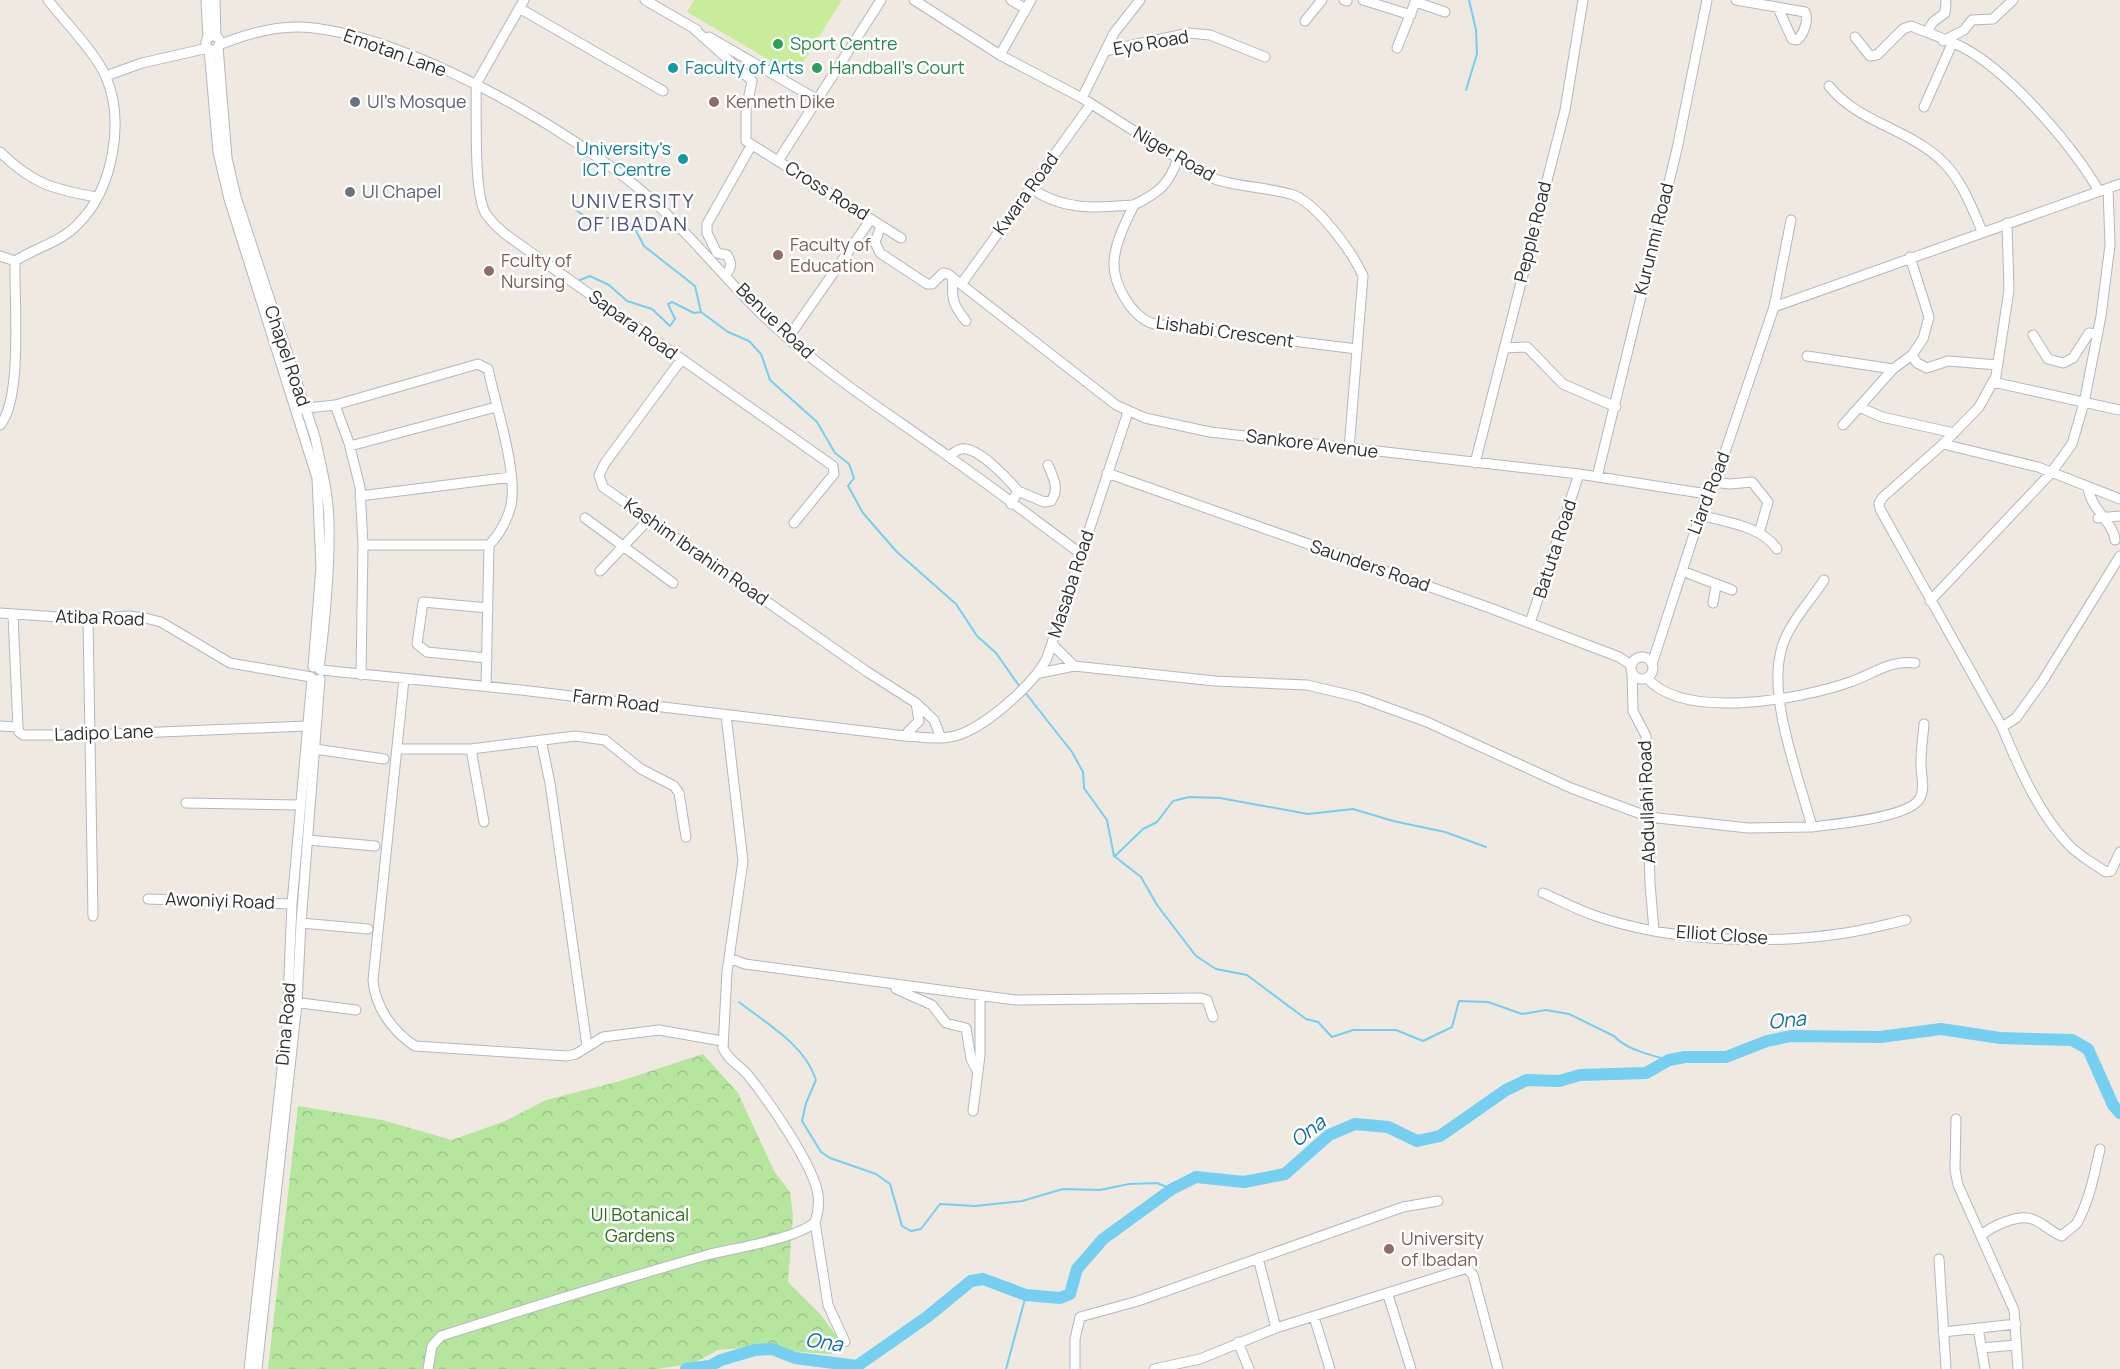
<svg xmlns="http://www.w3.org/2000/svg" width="2120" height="1369" viewBox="0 0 2120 1369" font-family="Manrope,sans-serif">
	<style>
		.park { fill: url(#park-crowns) }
		.pitch { fill: #c9ec9a }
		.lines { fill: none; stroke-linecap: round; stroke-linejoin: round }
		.stream { stroke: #75cff0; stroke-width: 2 }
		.river { stroke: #75cff0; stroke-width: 12 }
		.minor-casing { stroke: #b4b7c1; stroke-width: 11 }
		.minor { stroke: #fff; stroke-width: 9 }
		.leisure-dot { fill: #2e9e5b; stroke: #fff; stroke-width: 2 }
		.culture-dot { fill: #0f9aa8; stroke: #fff; stroke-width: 2 }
		.worship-dot { fill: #6b7280; stroke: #fff; stroke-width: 2 }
		.education-dot { fill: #8d6e63; stroke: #fff; stroke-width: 2 }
		.labels { text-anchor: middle; stroke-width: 5; stroke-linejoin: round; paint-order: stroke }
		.street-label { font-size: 18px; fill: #2e2e2e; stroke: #fff }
		.leisure-label { font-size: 18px; fill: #27864d; stroke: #fff; text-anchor: start }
		.culture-label { font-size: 18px; fill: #0d838f; stroke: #fff; text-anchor: start }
		.worship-label { font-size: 18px; fill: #5b616d; stroke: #fff; text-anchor: start }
		.education-label { font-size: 18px; fill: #785e54; stroke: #fff; text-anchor: start }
		.park-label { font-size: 18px; fill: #2c6e1b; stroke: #fff }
		.neighbourhood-label { font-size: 20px; letter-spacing: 1.5px; fill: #4d5680; stroke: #fff }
		.water-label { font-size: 20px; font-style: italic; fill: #0d6fa3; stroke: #fff }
	</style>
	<defs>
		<pattern id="park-crowns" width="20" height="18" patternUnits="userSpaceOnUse" patternTransform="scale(1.5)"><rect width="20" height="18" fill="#b6e59e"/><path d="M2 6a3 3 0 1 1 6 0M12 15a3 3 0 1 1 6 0" fill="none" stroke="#9dc588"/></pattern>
	</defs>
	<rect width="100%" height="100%" fill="#efe9e1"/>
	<path class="park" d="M 703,1054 L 738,1093 L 774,1171 L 790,1192 L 793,1216 L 788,1282 L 821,1315 L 842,1344 L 831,1354 L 743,1348 L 718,1350 L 694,1363 L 658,1369 L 268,1369 L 298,1106 L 382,1120 L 452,1140 L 505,1121 L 546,1100 L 617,1082 Z"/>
	<path class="pitch" d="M 694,0 L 842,0 L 795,75 L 687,12 Z"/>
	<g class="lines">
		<path class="stream" d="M 1466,90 L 1477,54 L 1476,30 L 1469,0
			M 576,210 C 592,222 592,217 608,218 C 616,218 625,223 633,225 L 644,246 L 695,286 L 701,312 L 728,332 L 749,341 L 761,354 L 770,380 L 817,422 L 835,453 L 849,464 L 854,478 L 848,486 L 863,513 L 876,528 L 897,552 L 956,604 L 977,636 L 996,653 L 1020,687
			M 580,280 L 590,276 L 609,285 L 627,301 L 652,309 L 670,326 L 675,319 L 668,304 L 672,302 L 694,313 L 701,312
			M 1024,691 L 1072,752 L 1083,772 L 1084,788 L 1107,820 L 1114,856 L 1141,877 L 1157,905 L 1196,956 L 1216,969 L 1247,975 L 1306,1019 L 1318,1022 L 1332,1037 L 1353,1030 L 1396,1030 L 1423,1041 L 1452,1027 L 1459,1001 L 1488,1002 L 1522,1014 L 1546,1010 L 1569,1014 L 1614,1036 C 1625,1049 1653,1056 1669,1060
			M 1115,856 L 1143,829 L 1157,822 L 1173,801 L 1189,797 L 1220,798 L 1308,814 L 1353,809 L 1393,821 L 1445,832 L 1486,847
			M 739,1002 C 767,1024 805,1045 816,1080 L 806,1103 L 802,1121 L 821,1152 L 830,1158 L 876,1174 L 890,1184 L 902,1226 L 911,1231 L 921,1229 L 940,1204 L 975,1206 L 1022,1201 L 1063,1189 L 1100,1190 L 1129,1184 L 1157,1183 L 1172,1189
			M 1006,1369 L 1026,1295"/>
		<path class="river" d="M 686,1369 L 710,1366 L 721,1360 L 755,1350 L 772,1349 L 795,1358 L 857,1366 L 927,1317 L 971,1281 L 983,1279 L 1026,1295 L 1060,1298 L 1070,1294 L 1077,1269 L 1103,1239 L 1172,1189 L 1196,1177 L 1244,1182 L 1285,1174 L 1329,1135 L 1355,1124 L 1388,1127 L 1417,1141 L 1440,1136 L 1506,1090 L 1527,1080 L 1559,1081 L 1580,1075 L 1646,1073 L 1669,1060 L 1685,1057 L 1726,1057 L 1767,1041 L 1791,1036 L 1880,1037 L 1941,1029 L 2000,1038 L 2072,1040 L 2088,1049 L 2113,1105 L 2120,1113"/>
		<defs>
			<path id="minor" d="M 206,0 L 208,38
				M 215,0 L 216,37
				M 645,0 L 697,30
				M 914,0 L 1000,55 L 1082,98 L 1204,175 C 1232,187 1261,186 1290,194 C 1315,200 1353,253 1363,276 L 1349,449
				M 1011,0 L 1026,9
				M 1344,0 L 1347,1
				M 1363,0 L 1411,15
				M 1736,0 L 1805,12 C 1809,20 1804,34 1797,40 L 1792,39 L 1778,8
				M 1416,2 L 1445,12
				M 519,8 L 663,91
				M 1305,21 L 1322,0
				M 693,28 L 752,81 L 746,110 L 746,141 L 901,238
				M 1927,32 L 1933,22 L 1945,13 L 1946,0
				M206 43a7 7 0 1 1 14 0a7 7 0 1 1-14 0Z
				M 709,37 L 816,99
				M 1855,37 L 1870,56 L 1877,55 L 1903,29 L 1911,26 C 1928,33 1946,39 1962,47 C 2009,71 2072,145 2099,191
				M 1943,41 L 1964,30 L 1972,20 L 1993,19 L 2013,0
				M 219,45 C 244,35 273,26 300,27 C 402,31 576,132 651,199 C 700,244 740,298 790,340 C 839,382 893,417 945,454 C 991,486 1035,520 1080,553
				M 218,47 L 227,158 L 236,197 L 315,437 C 321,466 329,495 329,524 C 330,572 325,621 319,669
				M 1397,48 L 1416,0
				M 209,49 L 218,152 L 229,199 L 317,478 L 321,567 L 313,667
				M 1105,51 L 1189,33 L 1210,35 L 1265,57
				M 1000,55 L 1031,0
				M 106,76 L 142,63 L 208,48
				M 476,84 C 477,111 473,194 486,214 C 499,233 522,245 540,259 L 833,466 L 834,474 L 794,523
				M 476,84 L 524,0
				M 1829,86 C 1858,123 1911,129 1944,163 C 1962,181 1972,208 1982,231
				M 1082,98 L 1114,33 L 1140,0
				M 1924,107 L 1952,44
				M 0,152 C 33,184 52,189 96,197
				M 1178,159 C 1168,185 1160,192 1134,205 C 1126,221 1115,243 1114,262 C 1113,284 1131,315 1151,323 C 1157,325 1164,325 1170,326 L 1357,349
				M 778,161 L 881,0
				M 1031,188 C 1063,211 1097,208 1134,205
				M 2007,223 L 2009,290 L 1996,376 L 1979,407 L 1943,444 L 1883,497 L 1879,503 L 1880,509 L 2002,727 L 2016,718 L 2042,682 L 2120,556
				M 881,226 L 875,242 L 880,253 L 927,284 L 932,284 L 943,273 L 948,274 L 1116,405 L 1145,418 L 1210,432 L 1579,474 L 1707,494
				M 717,253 L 707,233 L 707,224 L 751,146
				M 717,253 L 727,255 C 732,263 732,267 726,274
				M 0,256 L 15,261 C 35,248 61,242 78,224 C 113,189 125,122 106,77 C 95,52 65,22 48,0
				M 953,278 C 951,298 953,305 966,321
				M 962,283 L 1091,104
				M 1774,307 L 1791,220
				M 2033,335 L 2048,359 L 2063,363 L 2073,358 L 2089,333 L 2097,334
				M 788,338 L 871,219
				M 1504,348 L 1527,347 L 1563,384 L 1616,407
				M 1912,355 L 1917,363 L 1927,368 L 1948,361 L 1998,365
				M 1807,356 L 1893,369
				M 681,360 L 605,463 L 599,475 L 603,487 L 866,671 L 916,703 L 934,720 L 939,733
				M 1993,382 L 2119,410
				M 335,405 L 349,443 L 360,487 L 363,545 L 361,675
				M 1859,407 L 1882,417 L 1954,433
				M 299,409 L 335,405 L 478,364 L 488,369 C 495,403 518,472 511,505 C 508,519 499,535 489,545 L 486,686
				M 0,425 C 23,399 14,299 15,261
				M 1843,425 L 1893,369 L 1912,355 L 1923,339 L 1929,317 L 1910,257
				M 1943,444 L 2038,467 L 2120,499
				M 350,446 L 496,407
				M 949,456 C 952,454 957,450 961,449 C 978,446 1008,479 1018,491 L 1011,504
				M 1475,463 L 1565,110 L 1583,0
				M 1107,473 L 1490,608 L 1619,657 L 1631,665
				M 1597,477 L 1677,149 L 1707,0
				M 1713,482 L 1730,484 L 1752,482 L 1768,502 L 1759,533
				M 2088,487 C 2090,509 2113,521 2115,540
				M 1018,491 L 1044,502 L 1051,501 C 1060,489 1053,477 1048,465
				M 360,496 L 511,477
				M 1700,515 C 1725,522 1762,526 1777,549
				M 585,518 L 673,583
				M 2098,518 L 2120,516
				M 363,545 L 489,545
				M 600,571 L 649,519
				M 1682,571 L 1732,590
				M 1930,601 L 2051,473 L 2072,444 L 2084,403 L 2101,316 L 2110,245 L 2108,188
				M 1713,603 L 1716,586
				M 0,613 L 88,619 L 129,616 L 145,618 L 161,622 L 230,663 L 311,677
				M 13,615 L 18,727 L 19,732 L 23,735 L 90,735 L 307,726
				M 88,619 L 93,916
				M 1530,623 L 1579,474
				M 1052,644 L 1074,666
				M1631 668a11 11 0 1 1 22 0a11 11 0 1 1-22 0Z
				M 487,658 L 427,652 L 417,644 L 423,602 L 488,608
				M 1652,664 L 1707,494 L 1724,455 L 1774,307 L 2120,184
				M 321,670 L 521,690 L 905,736 C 923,737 943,741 961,734 C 988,724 1034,684 1047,658 L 1128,412
				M 1040,673 L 1074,666 L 1215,681 L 1307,685 L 1358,697 L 1427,722 L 1571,788 L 1649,817 L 1748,828 L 1812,827 C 1799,777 1768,700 1781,651 C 1787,625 1810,602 1824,580
				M 1632,673 L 1633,711 L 1646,736 L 1650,884 L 1654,930
				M 1647,678 C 1684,721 1802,699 1850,682 C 1874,674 1888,660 1915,663
				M 404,679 L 373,980 C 375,1007 393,1032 415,1046 L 567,1056 L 576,1054 L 603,1037 L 659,1030 L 722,1041
				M 0,726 L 18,727
				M 2002,727 C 2019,768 2038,812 2068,844 C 2079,856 2093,863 2106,872 L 2111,871 L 2120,852
				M 908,732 L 919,721 L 916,703
				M 541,740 L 550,783 L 587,1046
				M 315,749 L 384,759
				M 399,749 L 471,749 L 575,736 L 605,740 L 641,769 L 674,786 L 679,793 L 686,837
				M 471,749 L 484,822
				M 186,803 L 300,805
				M 1812,827 C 1834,824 1910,818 1920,798 C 1926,787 1920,773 1921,761 C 1921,749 1923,736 1924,724
				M 308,840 L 375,846
				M 1543,893 C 1559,900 1576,909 1593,915 C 1666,941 1763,945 1838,934 C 1861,931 1883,925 1906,920
				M 148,899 L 292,904
				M 301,923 L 368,929
				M 729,958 L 745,964 L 1015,1000 L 1201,998 L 1207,1000 L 1213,1017
				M 896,989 L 932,1005 L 946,1023 L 966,1028 L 971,1059 L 978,1072
				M 293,1002 L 356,1010
				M 973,1111 L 980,1055 L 980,996
				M 1956,1119 L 1955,1170 L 1958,1185 L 2014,1310 L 2018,1369
				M 815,1222 L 828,1305 L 845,1342
				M 1982,1235 C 1992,1226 2018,1214 2032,1219 C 2043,1222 2050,1232 2062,1236 C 2066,1231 2074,1227 2077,1223 C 2090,1199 2094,1175 2100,1149
				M 1258,1258 L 1276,1328
				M 1939,1259 L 1946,1369
				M 1388,1295 L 1411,1369
				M 1314,1317 L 1330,1369
				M 1978,1328 L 1985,1369
				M 1943,1332 L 2016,1324
				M 1238,1342 L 1249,1369
				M 1982,1348 L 2015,1345
				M 249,1369 L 287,1024 L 292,904 L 312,678
				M 257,1369 L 297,1003 L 301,923 L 320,679
				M 428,1369 L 432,1346 L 441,1336 C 529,1308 618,1280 707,1255 C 734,1248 797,1239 815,1222 C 818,1214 819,1203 818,1195 C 814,1165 767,1099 748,1075 C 739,1065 728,1060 723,1048 L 727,972 L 743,861 L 726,715
				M 1075,1369 L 1075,1339 L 1080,1317 L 1138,1301 L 1403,1207 L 1438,1201
				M 1154,1369 L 1200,1359 L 1276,1328 L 1467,1268 L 1473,1275 L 1498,1369"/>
		</defs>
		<use href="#minor" class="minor-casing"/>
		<use href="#minor" class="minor"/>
	</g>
	<g class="leisure-dot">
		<circle cx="778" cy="44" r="6"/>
		<circle cx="817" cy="68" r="6"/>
	</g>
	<g class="culture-dot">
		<circle cx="673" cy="68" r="6"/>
		<circle cx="683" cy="159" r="6"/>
	</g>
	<g class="worship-dot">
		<circle cx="355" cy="102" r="6"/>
		<circle cx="350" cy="192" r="6"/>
	</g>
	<g class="education-dot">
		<circle cx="714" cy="102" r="6"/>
		<circle cx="778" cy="255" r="6"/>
		<circle cx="489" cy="271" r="6"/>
		<circle cx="1389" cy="1249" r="6"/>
	</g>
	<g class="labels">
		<g class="street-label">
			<text transform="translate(1151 43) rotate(-10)" y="6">Eyo Road</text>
			<text transform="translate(395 53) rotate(20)" y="6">Emotan Lane</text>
			<text transform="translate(1174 154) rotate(30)" y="6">Niger Road</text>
			<text transform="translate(827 191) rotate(32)" y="6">Cross Road</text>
			<text transform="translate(1026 194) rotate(-54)" y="6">Kwara Road</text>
			<text transform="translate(1533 232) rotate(-76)" y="6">Pepple Road</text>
			<text transform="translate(1654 239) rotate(-76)" y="6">Kurunmi Road</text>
			<text transform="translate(775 321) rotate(44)" y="6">Benue Road</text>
			<text transform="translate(633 325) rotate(36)" y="6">Sapara Road</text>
			<text transform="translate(1225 332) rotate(8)" y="6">Lishabi Crescent</text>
			<text transform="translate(287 356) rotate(71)" y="6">Chapel Road</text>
			<text transform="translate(1312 444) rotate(7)" y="6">Sankore Avenue</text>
			<text transform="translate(1709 493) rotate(-69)" y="6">Liard Road</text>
			<text transform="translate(1555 549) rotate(-72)" y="6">Batuta Road</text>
			<text transform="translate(696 552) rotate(35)" y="6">Kashim Ibrahim Road</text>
			<text transform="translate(1370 566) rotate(19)" y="6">Saunders Road</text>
			<text transform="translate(1071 584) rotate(-72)" y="6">Masaba Road</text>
			<text transform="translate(100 618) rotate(2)" y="6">Atiba Road</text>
			<text transform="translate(616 701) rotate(7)" y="6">Farm Road</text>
			<text transform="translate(104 733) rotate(-2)" y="6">Ladipo Lane</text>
			<text transform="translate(1647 802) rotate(-92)" y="6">Abdullahi Road</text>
			<text transform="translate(220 901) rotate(2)" y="6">Awoniyi Road</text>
			<text transform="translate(1722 935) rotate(4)" y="6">Elliot Close</text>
			<text transform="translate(286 1024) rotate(-85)" y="6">Dina Road</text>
		</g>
		<g class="leisure-label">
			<text x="790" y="50">Sport Centre</text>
			<text x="829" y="74">Handball's Court</text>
		</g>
		<g class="culture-label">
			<text x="685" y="74">Faculty of Arts</text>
			<text x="671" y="155" text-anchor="end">University's<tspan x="671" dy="21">ICT Centre</tspan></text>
		</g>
		<g class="worship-label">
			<text x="367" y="108">UI's Mosque</text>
			<text x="362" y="198">UI Chapel</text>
		</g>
		<g class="education-label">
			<text x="726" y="108">Kenneth Dike</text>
			<text x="790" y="251">Faculty of<tspan x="790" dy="21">Education</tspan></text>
			<text x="501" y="267">Fculty of<tspan x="501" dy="21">Nursing</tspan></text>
			<text x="1401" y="1245">University<tspan x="1401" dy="21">of Ibadan</tspan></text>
		</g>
		<g class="park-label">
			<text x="640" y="1221">UI Botanical<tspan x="640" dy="21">Gardens</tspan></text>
		</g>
		<g class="neighbourhood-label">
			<text x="633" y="208">UNIVERSITY<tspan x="633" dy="23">OF IBADAN</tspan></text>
		</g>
		<g class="water-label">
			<text transform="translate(1787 1020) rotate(-6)" y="7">Ona</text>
			<text transform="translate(1308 1131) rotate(-37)" y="7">Ona</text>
			<text transform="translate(824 1342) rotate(8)" y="7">Ona</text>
		</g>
	</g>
</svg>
